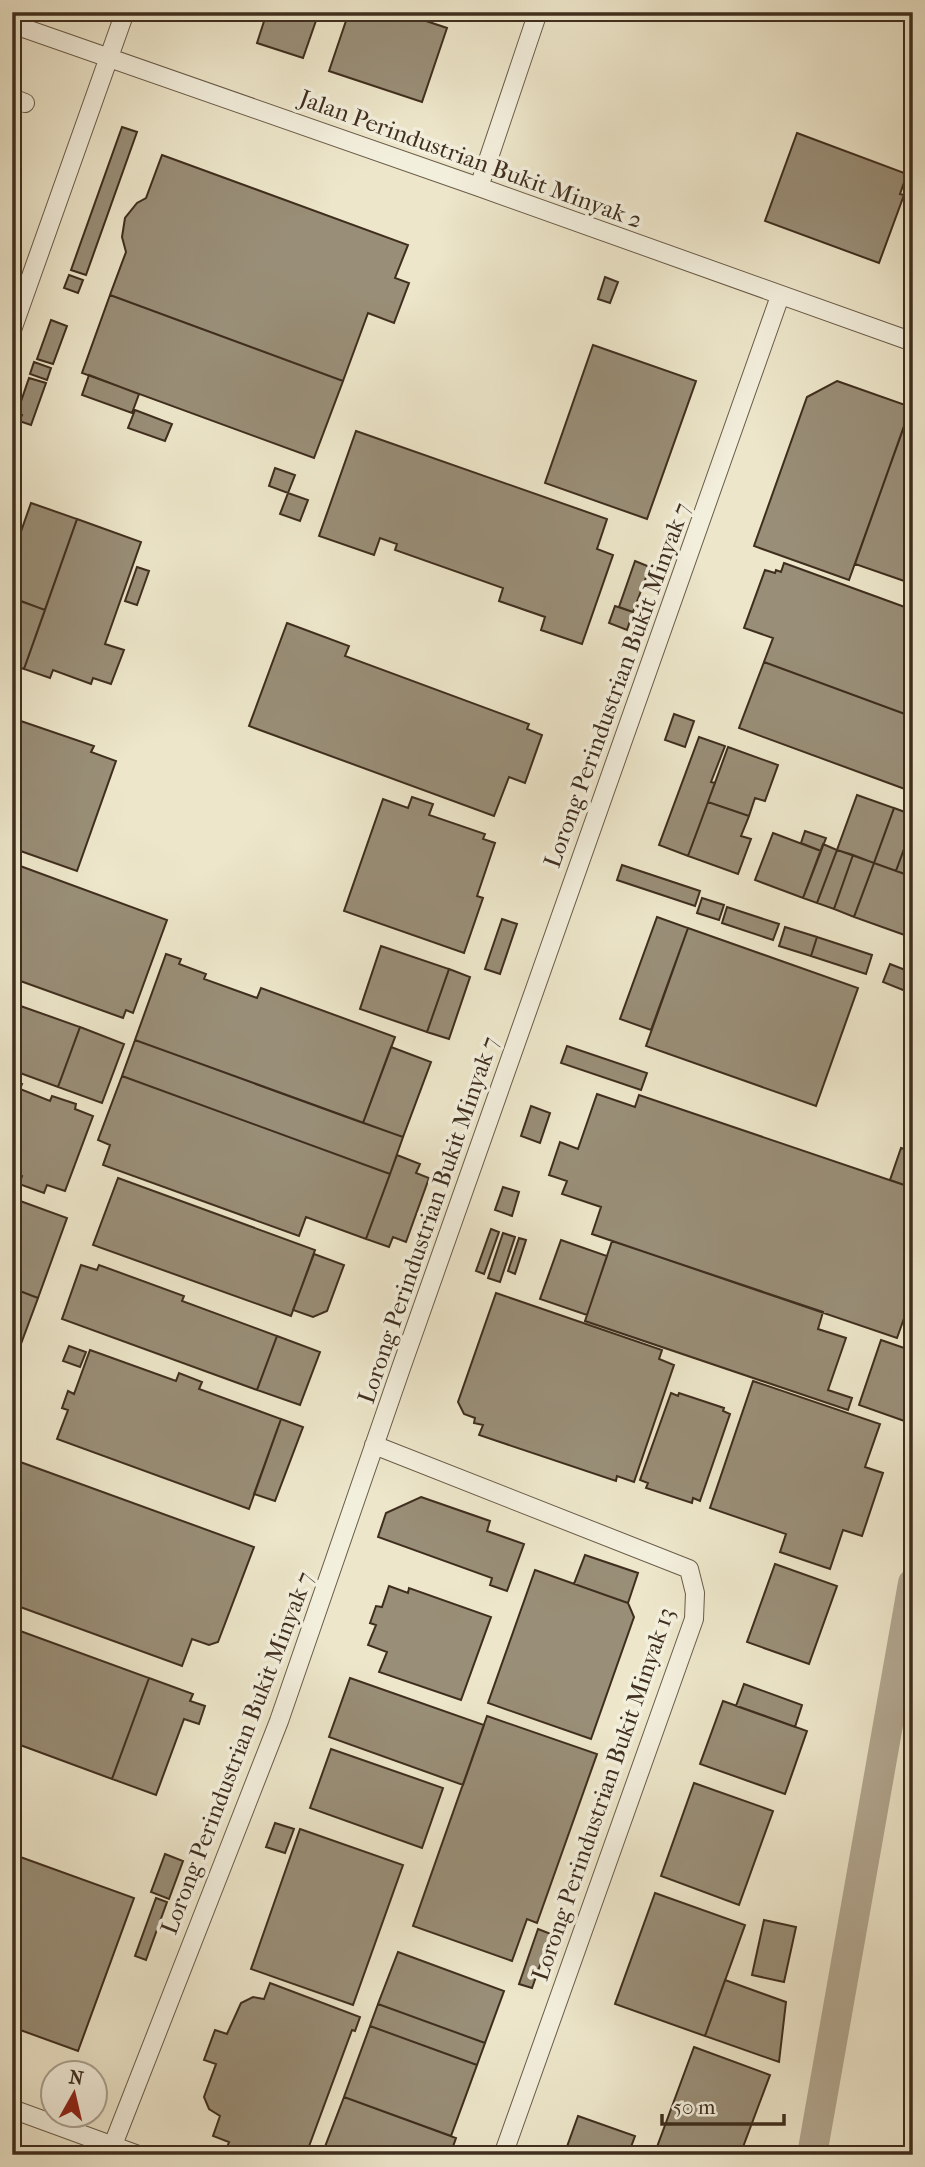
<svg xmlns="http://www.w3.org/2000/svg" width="925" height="2167" viewBox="0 0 925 2167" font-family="'IM FELL French Canon',serif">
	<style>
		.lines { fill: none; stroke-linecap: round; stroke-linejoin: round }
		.river { stroke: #b2a790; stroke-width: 30 }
		.building { fill: #998e77; stroke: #3f2e1e; stroke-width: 2 }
		.street-casing { stroke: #6a5c49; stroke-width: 20 }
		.street { stroke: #f3efdd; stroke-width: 18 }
		.labels { text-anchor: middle; stroke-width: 7; stroke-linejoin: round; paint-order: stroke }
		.street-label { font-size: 24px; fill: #3f2e1e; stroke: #f3efdd }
	</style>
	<rect width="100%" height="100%" fill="#ede6ca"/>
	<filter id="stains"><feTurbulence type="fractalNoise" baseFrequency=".00286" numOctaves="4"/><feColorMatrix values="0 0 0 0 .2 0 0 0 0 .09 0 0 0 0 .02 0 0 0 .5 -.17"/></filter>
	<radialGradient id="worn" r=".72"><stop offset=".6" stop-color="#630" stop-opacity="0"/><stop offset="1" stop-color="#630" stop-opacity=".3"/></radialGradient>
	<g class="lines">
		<path class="river" d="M 812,2155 L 913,1583"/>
	</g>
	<path class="building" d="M 267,12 L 319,12 L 303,58 L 257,43 Z
		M 349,12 L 399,12 L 447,28 L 422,102 L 329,71 Z
		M 122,127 L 137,132 L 86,275 L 71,270 Z
		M 797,133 L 907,174 L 900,194 L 904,195 L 879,263 L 765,221 Z
		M 162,155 L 408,245 L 395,278 L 409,283 L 394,323 L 368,313 L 343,381 L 110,295 L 126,252 L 122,237 L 125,218 L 137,203 L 146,198 Z
		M 69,275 L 83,280 L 78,293 L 64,288 Z
		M 605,277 L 618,282 L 610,303 L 598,299 Z
		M 110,295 L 343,381 L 314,458 L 82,373 Z
		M 51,320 L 67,326 L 53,364 L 37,359 Z
		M 593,345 L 696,381 L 647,519 L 545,483 Z
		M 34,362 L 51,368 L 47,380 L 30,374 Z
		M 89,375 L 139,394 L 132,413 L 82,395 Z
		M 29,378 L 46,383 L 31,425 L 19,421 L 22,415 L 17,413 Z
		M 837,381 L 911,407 L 849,580 L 754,546 L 807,397 Z
		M 135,410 L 172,424 L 165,441 L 128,428 Z
		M 909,412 L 913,413 L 913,584 L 855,564 Z
		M 356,431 L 607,519 L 597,549 L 613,555 L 582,644 L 541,630 L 545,617 L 499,601 L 503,588 L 395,550 L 397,544 L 380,538 L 374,555 L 319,536 Z
		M 275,468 L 295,475 L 288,493 L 269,486 Z
		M 288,493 L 308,500 L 300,521 L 280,514 Z
		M 31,503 L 77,519 L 45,610 L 12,598 L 12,557 Z
		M 77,519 L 141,542 L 105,644 L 124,650 L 111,684 L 93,678 L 91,684 L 53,670 L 50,678 L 24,669 Z
		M 635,561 L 650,567 L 633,612 L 619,607 Z
		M 784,563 L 913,610 L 913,717 L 764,662 L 773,638 L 744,628 L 765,570 L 775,573 L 776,570 L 781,572 Z
		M 137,567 L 149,571 L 137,605 L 125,601 Z
		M 21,601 L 45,610 L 24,669 L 12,665 L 12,619 L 14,620 Z
		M 615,606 L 633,612 L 627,630 L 609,623 Z
		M 287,623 L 349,646 L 345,656 L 529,724 L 527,729 L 542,735 L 525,783 L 509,777 L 494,816 L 249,726 Z
		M 764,662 L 913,717 L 913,792 L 739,728 Z
		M 674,714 L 694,721 L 685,747 L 665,740 Z
		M 12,718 L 94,746 L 91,752 L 116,761 L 77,871 L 12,848 Z
		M 699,737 L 725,746 L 711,782 L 715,783 L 688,856 L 659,845 Z
		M 728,747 L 778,765 L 765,801 L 755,798 L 749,816 L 708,802 Z
		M 857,795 L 894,808 L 874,863 L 837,850 Z
		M 412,797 L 433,804 L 429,815 L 485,834 L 483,839 L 495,843 L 477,896 L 483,898 L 464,953 L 344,911 L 383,799 L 408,808 Z
		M 708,802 L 749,816 L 741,836 L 751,839 L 738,874 L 688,856 Z
		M 894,808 L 913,815 L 913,824 L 896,871 L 874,863 Z
		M 913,824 L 913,877 L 896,871 Z
		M 805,831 L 826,838 L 821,851 L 801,843 Z
		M 773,833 L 821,851 L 803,898 L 755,880 Z
		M 823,844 L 837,850 L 817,903 L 803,898 Z
		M 837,850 L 853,855 L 834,909 L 817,903 Z
		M 853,855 L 874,863 L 854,917 L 834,909 Z
		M 12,863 L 167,920 L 133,1013 L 126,1010 L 123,1018 L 12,978 Z
		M 874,863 L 913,877 L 913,938 L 854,917 Z
		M 622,865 L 700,891 L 695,906 L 617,880 Z
		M 702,898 L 724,905 L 719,920 L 697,913 Z
		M 727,907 L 779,924 L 773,940 L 722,923 Z
		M 657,917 L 688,928 L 651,1030 L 620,1019 Z
		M 502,919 L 517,924 L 500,974 L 485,969 Z
		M 785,927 L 817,937 L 811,956 L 779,946 Z
		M 688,928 L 858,988 L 816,1106 L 646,1046 Z
		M 817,937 L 872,955 L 866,974 L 811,956 Z
		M 381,946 L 449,969 L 427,1032 L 360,1009 Z
		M 166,954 L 181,959 L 179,964 L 206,974 L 204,979 L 257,998 L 261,988 L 395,1037 L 363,1123 L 135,1040 Z
		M 890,964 L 913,973 L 913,994 L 883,982 Z
		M 449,969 L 470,977 L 449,1039 L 427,1032 Z
		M 12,1003 L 80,1027 L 58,1087 L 12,1070 Z
		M 80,1027 L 124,1044 L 102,1103 L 58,1087 Z
		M 135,1040 L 403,1137 L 390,1174 L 122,1076 Z
		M 567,1046 L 647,1073 L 641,1090 L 561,1063 Z
		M 391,1047 L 431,1062 L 403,1137 L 363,1123 Z
		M 122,1076 L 390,1174 L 366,1239 L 306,1217 L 299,1236 L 103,1165 L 110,1145 L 98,1140 Z
		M 12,1081 L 22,1084 L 20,1089 L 50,1101 L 52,1096 L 76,1104 L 75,1109 L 93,1116 L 65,1191 L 47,1185 L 44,1193 L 19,1184 L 22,1176 L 12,1172 Z
		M 597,1094 L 635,1107 L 639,1095 L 913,1188 L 913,1293 L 897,1338 L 592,1234 L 601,1207 L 562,1194 L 567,1181 L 549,1175 L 560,1142 L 578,1149 Z
		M 531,1106 L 550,1113 L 540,1143 L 521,1136 Z
		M 901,1148 L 913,1152 L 913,1188 L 890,1180 Z
		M 397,1155 L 420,1164 L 416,1173 L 429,1178 L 406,1242 L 393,1237 L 389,1247 L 366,1239 Z
		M 118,1178 L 315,1250 L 291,1316 L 93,1245 Z
		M 503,1187 L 519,1192 L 512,1216 L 495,1210 Z
		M 12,1198 L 67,1218 L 38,1298 L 12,1288 Z
		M 491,1229 L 499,1232 L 484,1274 L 476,1271 Z
		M 503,1233 L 515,1237 L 500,1282 L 488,1278 Z
		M 519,1238 L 526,1240 L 515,1274 L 508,1271 Z
		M 561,1240 L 607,1256 L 587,1315 L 540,1299 Z
		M 612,1241 L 823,1312 L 818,1329 L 846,1338 L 828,1390 L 852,1398 L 848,1410 L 585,1321 Z
		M 314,1254 L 344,1265 L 327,1311 L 313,1317 L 293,1310 Z
		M 81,1265 L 97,1270 L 99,1265 L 184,1296 L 182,1301 L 277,1336 L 257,1390 L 62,1319 Z
		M 12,1288 L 38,1298 L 12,1368 Z
		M 496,1293 L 662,1350 L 659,1359 L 674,1365 L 634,1482 L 617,1476 L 616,1481 L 479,1435 L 483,1425 L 474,1423 L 475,1418 L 464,1414 L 458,1402 Z
		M 277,1336 L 320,1352 L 300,1405 L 257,1390 Z
		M 881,1340 L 913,1351 L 913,1424 L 859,1405 Z
		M 69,1346 L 86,1352 L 80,1367 L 63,1361 Z
		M 90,1350 L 176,1381 L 179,1373 L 202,1382 L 199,1389 L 281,1419 L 249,1509 L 57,1439 L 68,1410 L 62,1408 L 68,1391 L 74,1394 Z
		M 753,1381 L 880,1424 L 865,1467 L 883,1473 L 862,1536 L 843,1530 L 830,1569 L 780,1552 L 786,1534 L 710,1508 Z
		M 671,1393 L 678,1396 L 679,1393 L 724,1408 L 723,1411 L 730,1414 L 700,1501 L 693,1498 L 692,1503 L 646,1488 L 648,1483 L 640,1480 Z
		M 281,1419 L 303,1427 L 275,1501 L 254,1494 Z
		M 12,1459 L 254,1547 L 218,1642 L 209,1645 L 192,1639 L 182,1666 L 12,1604 Z
		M 421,1497 L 490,1521 L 487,1531 L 524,1544 L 507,1591 L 490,1585 L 492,1578 L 378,1537 L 386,1513 Z
		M 585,1555 L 638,1573 L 628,1603 L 574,1584 Z
		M 775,1564 L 837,1586 L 809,1664 L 747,1642 Z
		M 535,1570 L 628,1603 L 634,1617 L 591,1739 L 488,1703 Z
		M 389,1586 L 408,1593 L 409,1588 L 491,1617 L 461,1700 L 379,1672 L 387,1652 L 368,1645 L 376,1625 L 370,1623 L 376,1606 L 382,1607 Z
		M 12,1628 L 149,1678 L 112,1779 L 12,1742 Z
		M 149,1678 L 193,1694 L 190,1701 L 205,1706 L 199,1724 L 184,1719 L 156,1795 L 112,1779 Z
		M 350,1678 L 484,1725 L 463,1785 L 329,1737 Z
		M 744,1684 L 802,1705 L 795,1727 L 736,1706 Z
		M 723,1701 L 807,1731 L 785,1794 L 700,1764 Z
		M 487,1716 L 597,1754 L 537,1923 L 527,1919 L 512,1961 L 413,1926 Z
		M 331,1749 L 443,1788 L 422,1848 L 310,1808 Z
		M 694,1783 L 773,1811 L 739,1905 L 661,1876 Z
		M 275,1823 L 294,1829 L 285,1853 L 266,1847 Z
		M 300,1829 L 403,1865 L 353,2005 L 251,1969 Z
		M 12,1854 L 134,1898 L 78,2051 L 12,2027 Z
		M 165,1854 L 183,1861 L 169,1899 L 151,1892 Z
		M 655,1893 L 745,1925 L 705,2036 L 615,2004 Z
		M 156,1898 L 167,1902 L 146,1960 L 135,1956 Z
		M 764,1920 L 796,1927 L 784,1982 L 752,1975 Z
		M 538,1929 L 551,1934 L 532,1988 L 519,1984 Z
		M 398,1952 L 504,1991 L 485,2043 L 378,2004 Z
		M 725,1980 L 786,2002 L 779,2062 L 705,2036 Z
		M 270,1983 L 360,2017 L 355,2031 L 352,2030 L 308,2149 L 312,2150 L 311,2155 L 224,2155 L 229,2142 L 213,2136 L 220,2116 L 209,2109 L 204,2097 L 216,2064 L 204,2060 L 215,2030 L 227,2034 L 241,2003 L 253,1997 L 264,1999 Z
		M 378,2004 L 485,2043 L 477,2065 L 370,2026 Z
		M 370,2026 L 477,2065 L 451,2136 L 344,2097 Z
		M 694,2047 L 770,2075 L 740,2155 L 654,2155 Z
		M 344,2097 L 456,2138 L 450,2155 L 332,2155 L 323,2152 Z
		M 578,2116 L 635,2136 L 628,2155 L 564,2155 Z"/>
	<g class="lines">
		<defs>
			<path id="street" d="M 12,24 L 479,187 L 913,342
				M 12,98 L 25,103
				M 479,187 L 538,12
				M 12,330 L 125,12
				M 374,1445 L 689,1569 L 695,1593 L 694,1619 L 503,2155
				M 12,2109 L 138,2155
				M 109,2155 L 279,1721 L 401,1368 L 780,296"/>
		</defs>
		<use href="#street" class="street-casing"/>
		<use href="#street" class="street"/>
	</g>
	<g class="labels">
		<g class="street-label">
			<text transform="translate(471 159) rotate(20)" y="8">Jalan Perindustrian Bukit Minyak 2</text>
			<text transform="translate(617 685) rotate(-70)" y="8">Lorong Perindustrian Bukit Minyak 7</text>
			<text transform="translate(428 1220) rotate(-71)" y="8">Lorong Perindustrian Bukit Minyak 7</text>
			<text transform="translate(237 1753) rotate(-69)" y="8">Lorong Perindustrian Bukit Minyak 7</text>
			<text transform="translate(603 1794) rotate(-71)" y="8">Lorong Perindustrian Bukit Minyak 13</text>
		</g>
	</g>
	<rect width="925" height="2167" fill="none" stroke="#ede6ca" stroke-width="42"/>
	<rect x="14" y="14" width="897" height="2139" fill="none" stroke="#3f2e1e" stroke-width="3.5"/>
	<rect x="21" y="21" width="883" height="2125" fill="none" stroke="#3f2e1e" stroke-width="2"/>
	<g transform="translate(74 2094) rotate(8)"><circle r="33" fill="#f3efdd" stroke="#aba291" stroke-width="2"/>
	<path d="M0-5L12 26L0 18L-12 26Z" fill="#8f2418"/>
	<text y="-10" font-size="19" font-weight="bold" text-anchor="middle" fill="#3f2e1e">N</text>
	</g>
	<path d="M662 2114v10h122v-10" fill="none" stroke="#3f2e1e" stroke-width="3.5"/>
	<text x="673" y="2114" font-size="21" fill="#3f2e1e" stroke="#f3efdd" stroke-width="5" paint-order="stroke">50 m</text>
	<rect width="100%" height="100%" filter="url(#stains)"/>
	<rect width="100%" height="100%" fill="url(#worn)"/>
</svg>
